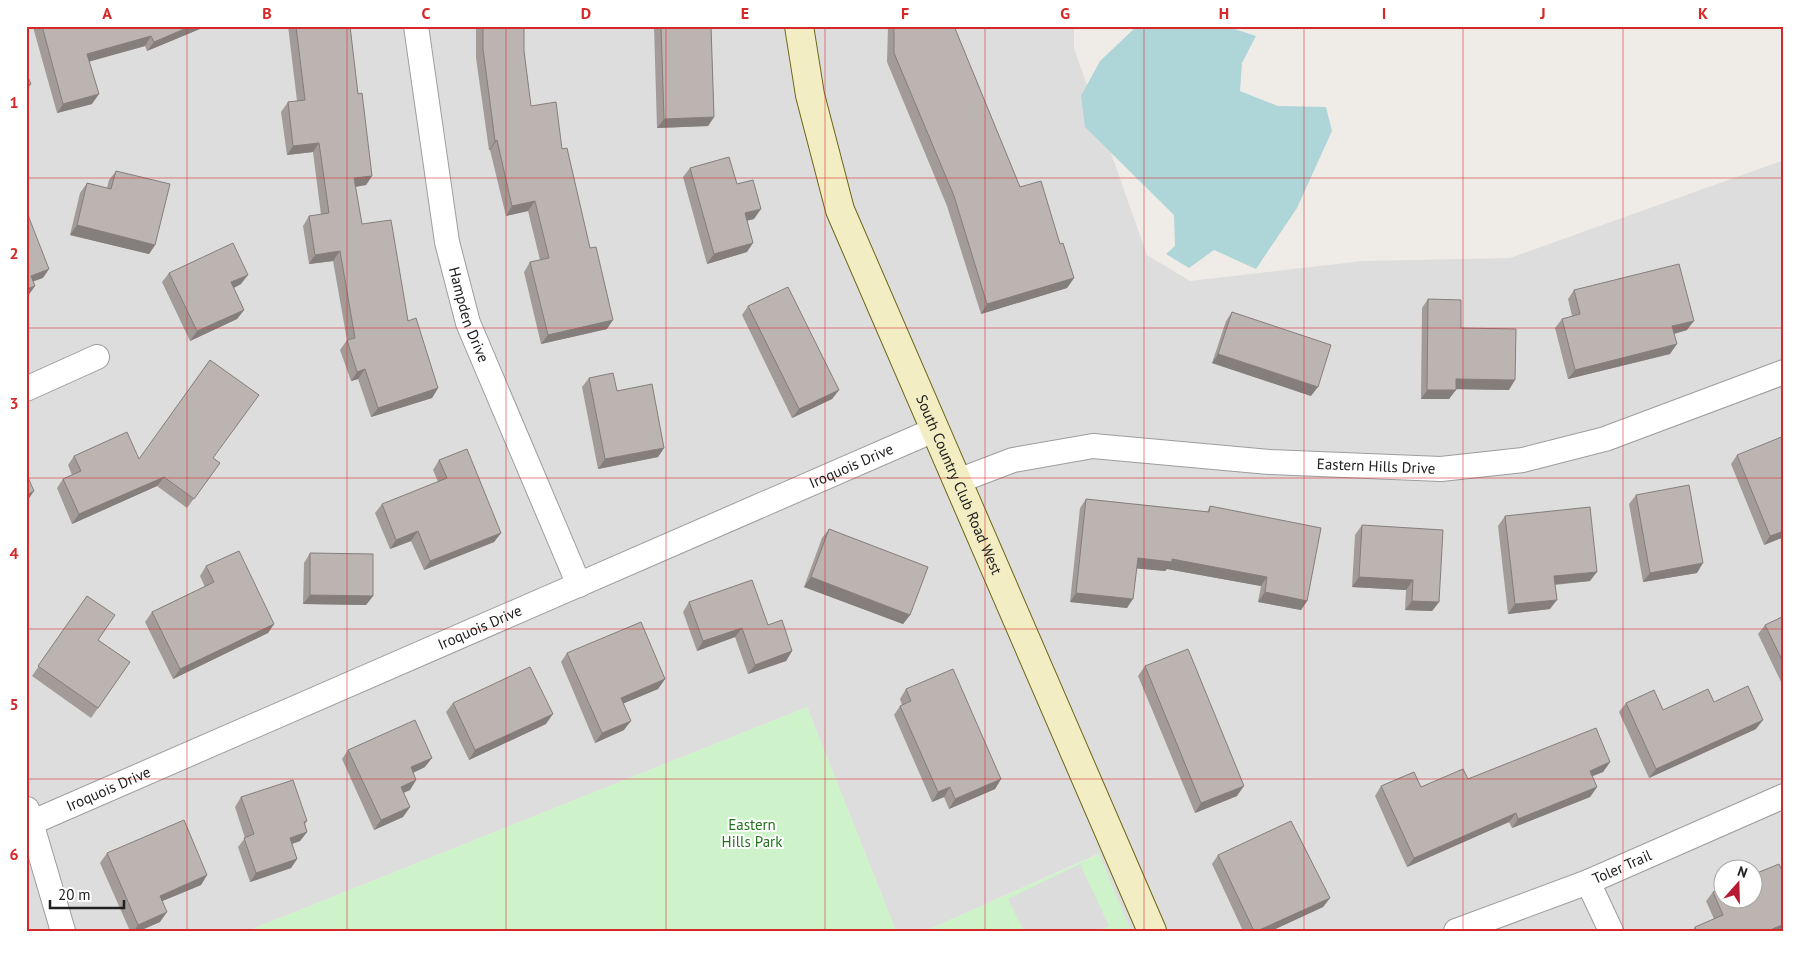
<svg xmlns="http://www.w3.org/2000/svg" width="1810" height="957" viewBox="0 0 1810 957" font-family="'PT Sans',sans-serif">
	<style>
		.residential { fill: #dedddd; fill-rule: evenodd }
		.park { fill: #cef3cb }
		.parking { fill: #dcdcdc }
		.water { fill: #aed5d7 }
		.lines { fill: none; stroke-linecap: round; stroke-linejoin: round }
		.street-casing { stroke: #9d9d9d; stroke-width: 26 }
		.secondary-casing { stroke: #6b6713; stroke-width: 30 }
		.street { stroke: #fff; stroke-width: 24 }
		.secondary { stroke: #f2edc3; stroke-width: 28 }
		.wall { fill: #a29b98 }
		.shaded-wall { fill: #847e7c }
		.building { fill: #bcb4b1; stroke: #847e7c }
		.grid { fill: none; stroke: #d62828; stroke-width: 1; stroke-opacity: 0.55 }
		.labels { text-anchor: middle; stroke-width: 4; stroke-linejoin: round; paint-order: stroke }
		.street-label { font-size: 15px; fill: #202020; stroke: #fff }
		.park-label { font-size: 15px; fill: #20721a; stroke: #fff }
		.neatline { fill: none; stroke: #d62828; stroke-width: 2 }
		.grid-label { font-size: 16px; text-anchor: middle; font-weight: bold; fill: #d62828 }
	</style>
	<rect width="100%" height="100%" fill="#efece8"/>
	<path class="residential" d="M 26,26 L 1074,26 L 1074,48 L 1147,255 L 1190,281 L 1362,261 L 1510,258 L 1784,160 L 1784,931 L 1131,931 L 1098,854 L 925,931 L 896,931 L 807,707 L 247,931 L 26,931 ZM 1722,870 L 1752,870 L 1752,900 L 1722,900 Z"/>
	<path class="park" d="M 807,707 L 896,931 L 247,931 Z
		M 1099,854 L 1131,931 L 925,931 Z"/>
	<path class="parking" d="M 1080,864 L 1109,926 L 1098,931 L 1024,931 L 1008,899 Z"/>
	<path class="water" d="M 1137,26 L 1225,26 L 1256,36 L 1242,63 L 1240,91 L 1278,106 L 1326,107 L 1332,131 L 1297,208 L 1256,269 L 1214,250 L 1189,268 L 1166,254 L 1175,246 L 1174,215 L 1085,127 L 1081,96 L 1100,61 Z"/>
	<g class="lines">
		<defs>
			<g id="street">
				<path id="s1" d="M 416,26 L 447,242 L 468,323 L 579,585"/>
				<path d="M 26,389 L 97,357"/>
				<path id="s2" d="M 958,481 L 1013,460 L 1093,446 L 1269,462 L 1441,469 L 1523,460 L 1605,439 L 1784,372"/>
				<path d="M 27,809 L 63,931"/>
				<path id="s3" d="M 26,825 L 934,430"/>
				<path d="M 1588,882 L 1611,931"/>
				<path id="s4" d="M 1456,931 L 1588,882 L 1784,796"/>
			</g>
			<g id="secondary">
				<path id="s5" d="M 799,26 L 810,95 L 840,210 L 1152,931"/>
			</g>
		</defs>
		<use href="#street" class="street-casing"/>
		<use href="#secondary" class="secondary-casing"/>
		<use href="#street" class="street"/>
		<use href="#secondary" class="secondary"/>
	</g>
	<path class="wall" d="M 33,26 L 207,26 L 147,51 L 145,46 L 89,61 L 92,104 L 57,113 L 33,27 Z
		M 288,26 L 350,26 L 358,94 L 372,176 L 366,185 L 355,187 L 362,224 L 408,321 L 438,388 L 432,398 L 371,417 L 358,379 L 351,381 L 340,350 L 347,340 L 333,261 L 309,264 L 303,226 L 309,216 L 321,215 L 313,152 L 287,155 L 281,112 L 288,102 L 297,101 Z
		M 476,26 L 524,26 L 524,51 L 531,106 L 562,149 L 607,329 L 541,344 L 524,272 L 530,262 L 540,260 L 528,211 L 506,216 L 490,150 L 489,150 L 476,58 Z
		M 654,26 L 711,26 L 714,117 L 708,126 L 657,128 Z
		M 888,26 L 954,26 L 1020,187 L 1060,244 L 1074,278 L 1067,288 L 981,314 L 947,206 L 887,62 Z
		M 690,168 L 737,184 L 754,219 L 747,220 L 747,252 L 707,264 L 683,177 Z
		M 116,171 L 155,245 L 149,254 L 70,235 L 80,193 L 87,183 L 107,188 L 109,180 Z
		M 169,273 L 241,284 L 234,288 L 244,310 L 237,319 L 190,341 L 162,282 Z
		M 1574,290 L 1687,330 L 1674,334 L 1670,354 L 1568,379 L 1555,328 L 1562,319 L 1572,316 L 1568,299 Z
		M 1428,299 L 1461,328 L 1509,390 L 1456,389 L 1449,399 L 1421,399 L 1422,308 Z
		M 748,306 L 839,390 L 832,399 L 792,418 L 742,315 Z
		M 1232,312 L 1311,396 L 1212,363 L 1226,321 Z
		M 589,378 L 617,391 L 664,448 L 658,457 L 598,469 L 582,387 Z
		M 1737,455 L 1784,537 L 1764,545 L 1731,464 Z
		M 74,456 L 139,459 L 213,458 L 220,463 L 187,508 L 157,486 L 72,524 L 57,488 L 63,479 L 72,475 L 68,465 Z
		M 439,460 L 501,533 L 494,542 L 424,570 L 411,541 L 390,549 L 375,513 L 382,504 L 438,482 L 433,470 Z
		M 1636,495 L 1697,573 L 1643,582 L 1629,504 Z
		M 1086,499 L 1207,512 L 1210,506 L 1307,601 L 1301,610 L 1258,602 L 1261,586 L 1167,569 L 1165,571 L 1137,568 L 1127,608 L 1070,602 L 1080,508 Z
		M 1505,516 L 1590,581 L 1555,585 L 1550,609 L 1508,614 L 1498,526 Z
		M 1362,525 L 1439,602 L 1432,611 L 1405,610 L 1406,590 L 1352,587 L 1355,535 Z
		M 829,529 L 910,615 L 903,624 L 804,587 L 822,538 Z
		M 310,553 L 373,596 L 366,605 L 303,604 L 304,563 Z
		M 206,566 L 274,624 L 268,633 L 173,679 L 145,622 L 152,612 L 205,587 L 200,576 Z
		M 87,596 L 98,640 L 130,662 L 91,718 L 32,676 Z
		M 689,602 L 768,625 L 792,651 L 786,661 L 748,674 L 735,637 L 697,651 L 683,612 Z
		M 1784,616 L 1784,688 L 1758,634 L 1765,625 Z
		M 567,653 L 665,679 L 658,689 L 624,703 L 624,730 L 595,743 L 561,662 Z
		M 1145,666 L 1237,796 L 1195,813 L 1138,676 Z
		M 906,689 L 1001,779 L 995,789 L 949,809 L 944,797 L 932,802 L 894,715 L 900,706 L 902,705 L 900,699 Z
		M 453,703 L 546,724 L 469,760 L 446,712 Z
		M 1626,703 L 1663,710 L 1756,729 L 1649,778 L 1619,712 Z
		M 348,750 L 425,767 L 413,773 L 416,780 L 410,790 L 403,793 L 410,807 L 403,817 L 374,830 L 342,759 Z
		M 1610,762 L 1603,772 L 1592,776 L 1597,787 L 1590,797 L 1512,828 L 1509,822 L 1407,867 L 1375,796 L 1381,786 L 1421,787 L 1468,779 Z
		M 241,797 L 307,821 L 305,824 L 307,832 L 300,841 L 292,844 L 297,859 L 291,868 L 250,882 L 238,847 L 245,838 L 235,807 Z
		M 107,853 L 207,875 L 201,885 L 162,901 L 160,922 L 139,931 L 130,931 L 100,863 Z
		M 1218,855 L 1330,898 L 1323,907 L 1271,931 L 1243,931 L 1212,864 Z
		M 1713,892 L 1783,931 L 1692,931 L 1695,927 L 1714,919 L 1706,901 Z"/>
	<path class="shaded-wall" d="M 191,26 L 207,26 L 147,51 L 154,42 Z
		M 151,36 L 145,46 L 81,64 L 87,54 Z
		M 31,84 L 26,91 L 26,86 Z
		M 99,94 L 92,104 L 57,113 L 63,104 Z
		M 714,117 L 708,126 L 657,128 L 664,119 Z
		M 497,140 L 490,150 L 489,150 L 495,141 Z
		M 319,143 L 313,152 L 287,155 L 293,146 Z
		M 372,176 L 366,185 L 347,188 L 354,178 Z
		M 535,201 L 528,211 L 506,216 L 512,206 Z
		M 761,209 L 754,219 L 738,223 L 745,213 Z
		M 77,225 L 155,245 L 149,254 L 70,235 Z
		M 753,243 L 747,252 L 707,264 L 714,254 Z
		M 340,251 L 333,261 L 309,264 L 315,255 Z
		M 49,269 L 43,278 L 26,284 L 31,276 Z
		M 248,275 L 241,284 L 225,292 L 231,282 Z
		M 1074,278 L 1067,288 L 981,314 L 987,304 Z
		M 35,286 L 28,296 L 26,296 L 26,289 Z
		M 244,310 L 237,319 L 190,341 L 197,331 Z
		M 613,320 L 607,329 L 541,344 L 548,335 Z
		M 1694,321 L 1687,330 L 1666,336 L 1672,326 Z
		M 1677,344 L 1670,354 L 1568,379 L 1575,370 Z
		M 1218,354 L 1318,387 L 1311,396 L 1212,363 Z
		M 365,369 L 358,379 L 351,381 L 357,372 Z
		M 1456,379 L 1515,380 L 1509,390 L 1449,389 Z
		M 438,388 L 432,398 L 371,417 L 378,408 Z
		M 839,390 L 832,399 L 792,418 L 799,409 Z
		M 1427,390 L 1456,390 L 1449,399 L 1421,399 Z
		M 664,448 L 658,457 L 598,469 L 605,459 Z
		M 164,477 L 157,486 L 72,524 L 79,514 Z
		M 34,491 L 28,500 L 26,501 L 26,495 Z
		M 418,531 L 411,541 L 390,549 L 396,540 Z
		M 1784,531 L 1784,537 L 1764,545 L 1770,536 Z
		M 501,533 L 494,542 L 424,570 L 430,561 Z
		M 1138,558 L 1172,559 L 1267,577 L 1261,586 L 1167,569 L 1165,571 L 1131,568 Z
		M 1703,563 L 1697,573 L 1643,582 L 1650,573 Z
		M 1597,572 L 1590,581 L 1547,585 L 1554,576 Z
		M 811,577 L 910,615 L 903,624 L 804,587 Z
		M 1359,577 L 1413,580 L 1406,590 L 1352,587 Z
		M 1265,592 L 1307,601 L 1301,610 L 1258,602 Z
		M 1076,593 L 1133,599 L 1127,608 L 1070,602 Z
		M 310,595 L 373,596 L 366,605 L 303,604 Z
		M 1557,600 L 1550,609 L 1508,614 L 1515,604 Z
		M 1412,601 L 1439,602 L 1432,611 L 1405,610 Z
		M 274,624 L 268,633 L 173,679 L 180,669 Z
		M 742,628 L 735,637 L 697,651 L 703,641 Z
		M 792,651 L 786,661 L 748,674 L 755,665 Z
		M 665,679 L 658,689 L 615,707 L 621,698 Z
		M 553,714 L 546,724 L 469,760 L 475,750 Z
		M 1763,720 L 1756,729 L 1649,778 L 1656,769 Z
		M 631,721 L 624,730 L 595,743 L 602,733 Z
		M 432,758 L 425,767 L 404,777 L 411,767 Z
		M 1610,762 L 1603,772 L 1583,780 L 1590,771 Z
		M 1001,779 L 995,789 L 949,809 L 955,799 Z
		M 416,780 L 410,790 L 394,797 L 401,787 Z
		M 1244,786 L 1237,796 L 1195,813 L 1201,803 Z
		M 950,787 L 944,797 L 932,802 L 938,792 Z
		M 1597,787 L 1590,797 L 1512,828 L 1518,819 Z
		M 410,807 L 403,817 L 374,830 L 381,820 Z
		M 1516,813 L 1509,822 L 1407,867 L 1414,858 Z
		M 307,832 L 300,841 L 283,847 L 290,838 Z
		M 297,859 L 291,868 L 250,882 L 256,873 Z
		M 207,875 L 201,885 L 153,905 L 160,896 Z
		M 1330,898 L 1323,907 L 1271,931 L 1257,931 Z
		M 167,912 L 160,922 L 139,931 L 134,931 L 138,925 Z
		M 1784,924 L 1784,930 L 1783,931 L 1768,931 Z"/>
	<path class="building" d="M 42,26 L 191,26 L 154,42 L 151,36 L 87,54 L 99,94 L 63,104 Z
		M 296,26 L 350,26 L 358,94 L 362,93 L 372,176 L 354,178 L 362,224 L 391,220 L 408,321 L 416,318 L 438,388 L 378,408 L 365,369 L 357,372 L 347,340 L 355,338 L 340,251 L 315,255 L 309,216 L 329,213 L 319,143 L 293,146 L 288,102 L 305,100 Z
		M 483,26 L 524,26 L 524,51 L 531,106 L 556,102 L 562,149 L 567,148 L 590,248 L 596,247 L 613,320 L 548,335 L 530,262 L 549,258 L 535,201 L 512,206 L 497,140 L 495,141 L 483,49 Z
		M 661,26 L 711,26 L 714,117 L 664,119 Z
		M 894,26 L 954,26 L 1020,187 L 1041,181 L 1060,244 L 1063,243 L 1074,278 L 987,304 L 954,196 L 894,53 Z
		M 26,73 L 31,84 L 26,86 Z
		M 729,157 L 737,184 L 753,180 L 761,209 L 745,213 L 753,243 L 714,254 L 690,168 Z
		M 116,171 L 170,184 L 155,245 L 77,225 L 87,183 L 111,189 Z
		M 26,210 L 49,269 L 31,276 L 35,286 L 26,289 Z
		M 233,243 L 248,275 L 231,282 L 244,310 L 197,331 L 169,273 Z
		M 1679,264 L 1694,321 L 1672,326 L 1677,344 L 1575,370 L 1562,319 L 1580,314 L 1574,290 Z
		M 788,287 L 839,390 L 799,409 L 748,306 Z
		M 1428,299 L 1461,300 L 1461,328 L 1516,329 L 1515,380 L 1456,379 L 1456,390 L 1427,390 Z
		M 1232,312 L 1331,345 L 1318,387 L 1218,354 Z
		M 210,360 L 259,395 L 213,458 L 220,463 L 194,499 L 164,477 L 79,514 L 63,479 L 81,471 L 74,456 L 127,432 L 139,459 Z
		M 613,373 L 617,391 L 652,384 L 664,448 L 605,459 L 589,378 Z
		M 1784,436 L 1784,531 L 1770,536 L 1737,455 Z
		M 467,449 L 501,533 L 430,561 L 418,531 L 396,540 L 382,504 L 447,478 L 439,460 Z
		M 26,473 L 34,491 L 26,495 Z
		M 1689,485 L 1703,563 L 1650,573 L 1636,495 Z
		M 1086,499 L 1209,512 L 1210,506 L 1321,528 L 1307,601 L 1265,592 L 1267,577 L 1172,559 L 1172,562 L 1138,558 L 1133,599 L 1076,593 Z
		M 1590,507 L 1597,572 L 1554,576 L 1557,600 L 1515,604 L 1505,516 Z
		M 1362,525 L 1443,530 L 1439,602 L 1412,601 L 1413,580 L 1359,577 Z
		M 829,529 L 928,567 L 910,615 L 811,577 Z
		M 239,551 L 274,624 L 180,669 L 152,612 L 214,582 L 206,566 Z
		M 310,553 L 373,554 L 373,596 L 310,595 Z
		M 752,580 L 768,625 L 782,620 L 792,651 L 755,665 L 742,628 L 703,641 L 689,602 Z
		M 87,596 L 115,615 L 98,640 L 130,662 L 98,708 L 38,666 Z
		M 1784,616 L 1784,664 L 1765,625 Z
		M 641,622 L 665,679 L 621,698 L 631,721 L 602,733 L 567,653 Z
		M 1188,649 L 1244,786 L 1201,803 L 1145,666 Z
		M 530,667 L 553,714 L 475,750 L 453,703 Z
		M 953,669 L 1001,779 L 955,799 L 950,787 L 938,792 L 900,706 L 911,701 L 906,689 Z
		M 1748,686 L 1763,720 L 1656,769 L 1626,703 L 1654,690 L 1663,710 L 1708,689 L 1714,702 Z
		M 415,720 L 432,758 L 411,767 L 416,780 L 401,787 L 410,807 L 381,820 L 348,750 Z
		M 1596,728 L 1610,762 L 1590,771 L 1597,787 L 1518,819 L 1516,813 L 1414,858 L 1381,786 L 1414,772 L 1421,787 L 1463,769 L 1468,779 Z
		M 293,780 L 307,821 L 304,822 L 307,832 L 290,838 L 297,859 L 256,873 L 244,838 L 254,834 L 241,797 Z
		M 184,820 L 207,875 L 160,896 L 167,912 L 138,925 L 107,853 Z
		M 1291,821 L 1330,898 L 1257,931 L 1254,931 L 1218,855 Z
		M 1779,864 L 1784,875 L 1784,924 L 1768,931 L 1696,931 L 1695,927 L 1723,915 L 1713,892 L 1722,888 L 1722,900 L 1752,900 L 1752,875 Z"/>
	<path class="grid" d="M 187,26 L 187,931M 347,26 L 347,931M 506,26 L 506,931M 666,26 L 666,931M 825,26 L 825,931M 985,26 L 985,931M 1144,26 L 1144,931M 1304,26 L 1304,931M 1463,26 L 1463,931M 1623,26 L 1623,931M 26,178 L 1784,178M 26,328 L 1784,328M 26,478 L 1784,478M 26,629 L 1784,629M 26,779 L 1784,779"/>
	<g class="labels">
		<g class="street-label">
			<text dy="5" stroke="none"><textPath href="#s1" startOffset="294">Hampden Drive</textPath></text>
			<text dy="5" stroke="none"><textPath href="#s3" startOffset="900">Iroquois Drive</textPath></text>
			<text dy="5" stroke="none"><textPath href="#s2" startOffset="424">Eastern Hills Drive</textPath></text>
			<text dy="5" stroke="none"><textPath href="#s5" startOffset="488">South Country Club Road West</textPath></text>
			<text dy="5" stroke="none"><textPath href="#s3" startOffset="495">Iroquois Drive</textPath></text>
			<text dy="5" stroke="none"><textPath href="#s3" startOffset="90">Iroquois Drive</textPath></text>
			<text dy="5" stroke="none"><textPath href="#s4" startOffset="178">Toler Trail</textPath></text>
		</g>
		<g class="park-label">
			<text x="752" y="830">Eastern<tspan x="752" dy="17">Hills Park</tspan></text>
		</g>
	</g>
	<rect width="1810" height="957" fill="none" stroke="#ffffff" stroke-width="55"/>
	<g transform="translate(1738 884) rotate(20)"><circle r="24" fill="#ffffff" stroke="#a6a6a6"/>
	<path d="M0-4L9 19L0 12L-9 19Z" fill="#b71932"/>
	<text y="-8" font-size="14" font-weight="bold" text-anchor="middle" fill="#202020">N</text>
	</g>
	<path d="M50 900v8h74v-8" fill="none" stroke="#202020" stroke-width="2.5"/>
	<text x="58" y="900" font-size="15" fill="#202020" stroke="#ffffff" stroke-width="4" paint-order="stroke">20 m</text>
	<rect x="28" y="28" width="1754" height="902" class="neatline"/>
	<g class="grid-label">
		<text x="107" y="19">A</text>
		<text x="267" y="19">B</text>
		<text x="426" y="19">C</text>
		<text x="586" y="19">D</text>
		<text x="745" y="19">E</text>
		<text x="905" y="19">F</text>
		<text x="1065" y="19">G</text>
		<text x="1224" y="19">H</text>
		<text x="1384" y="19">I</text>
		<text x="1543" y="19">J</text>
		<text x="1703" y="19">K</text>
		<text x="14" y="108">1</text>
		<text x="14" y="259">2</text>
		<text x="14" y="409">3</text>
		<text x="14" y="559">4</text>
		<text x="14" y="710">5</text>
		<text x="14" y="860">6</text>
	</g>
</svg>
